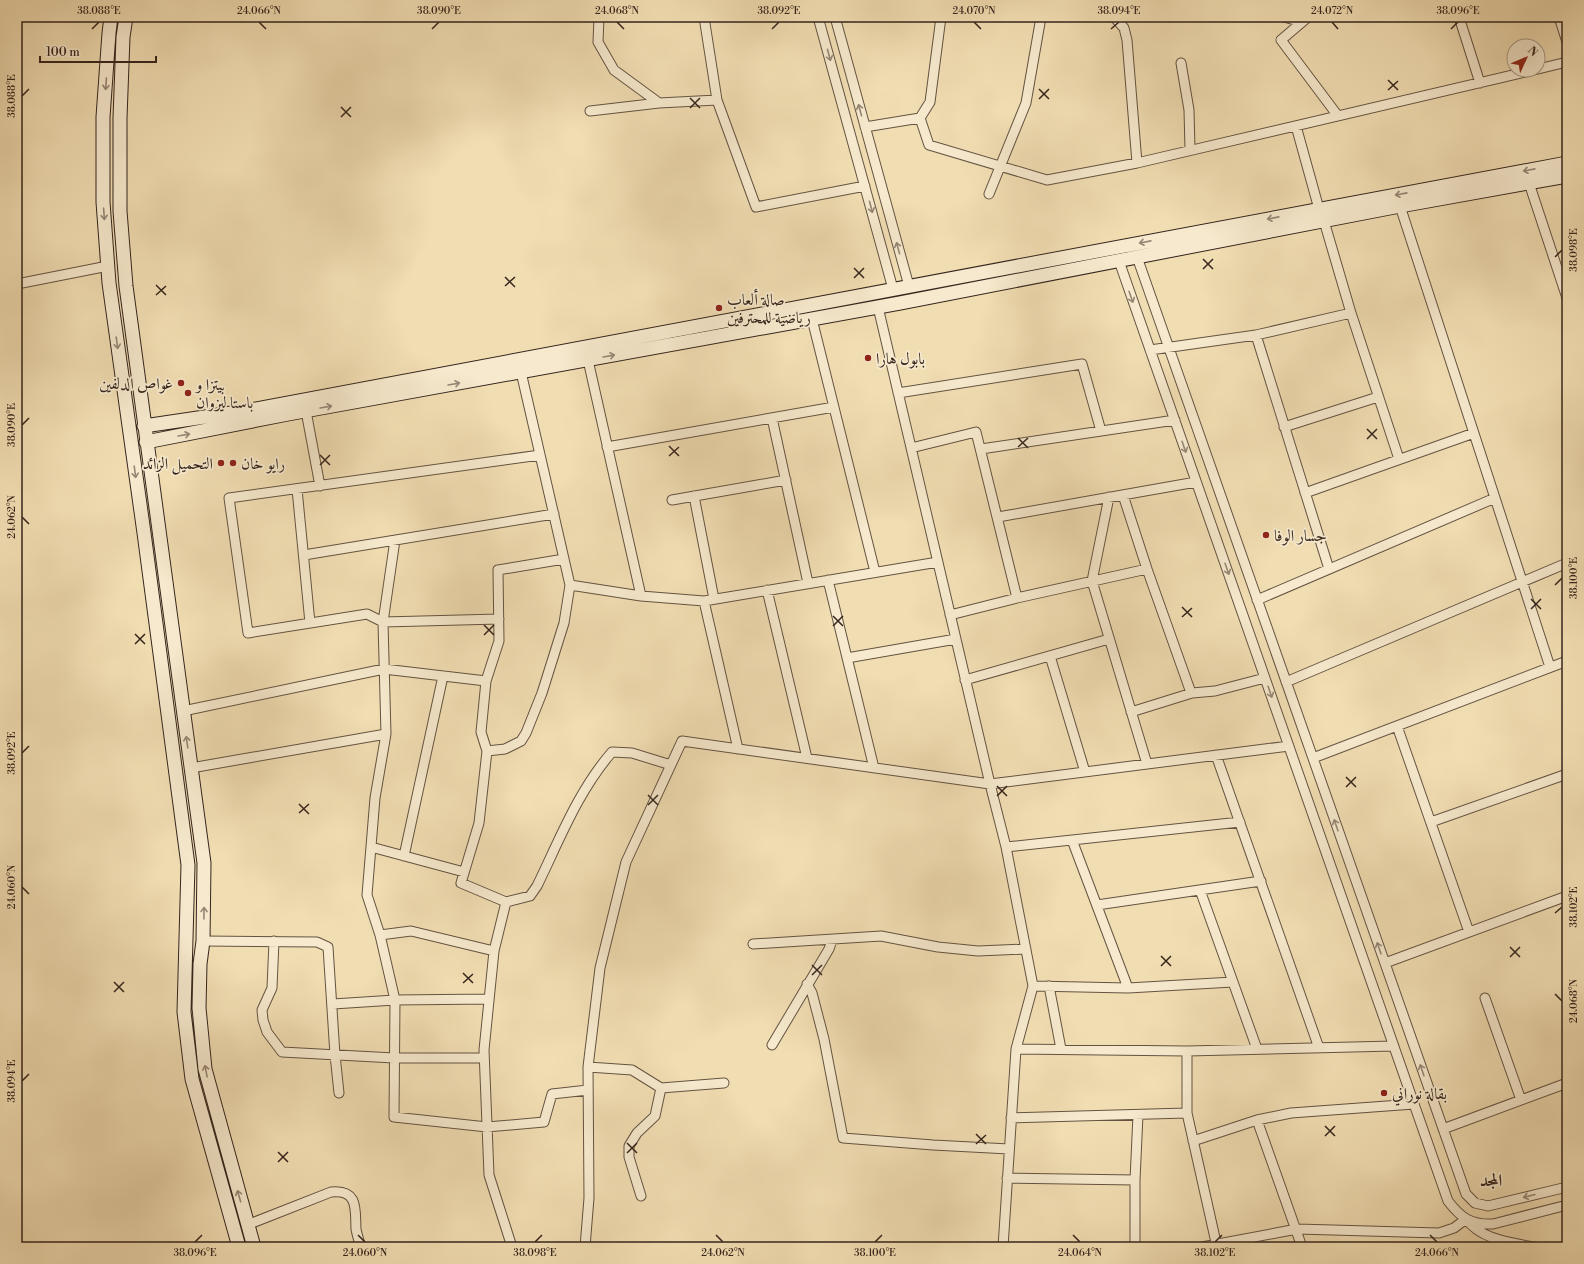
<svg xmlns="http://www.w3.org/2000/svg" width="1584" height="1264" viewBox="0 0 1584 1264" font-family="'Libre Bodoni',Amiri,serif">
	<style>
		.lines { fill: none; stroke-linecap: round; stroke-linejoin: round }
		.street-casing { stroke: #645342; stroke-width: 11 }
		.secondary-casing { stroke: #35251d; stroke-width: 15 }
		.street { stroke: #f6e9cd; stroke-width: 9 }
		.secondary { stroke: #f6e9cd; stroke-width: 13 }
		.oneway { stroke: #968775 }
		.ticks { fill: none; stroke: #35251d; stroke-width: 1.5 }
		.poi-dot { fill: #8f2418; stroke: #f6e9cd; stroke-width: 1.5 }
		.labels { text-anchor: middle; stroke-width: 3.5; stroke-linejoin: round; paint-order: stroke }
		.poi-label { font-size: 16px; fill: #35251d; stroke: #f6e9cd; text-anchor: start }
		.neighbourhood-label { font-size: 17px; font-weight: bold; fill: #35251d; stroke: #f6e9cd }
		.neatline { fill: none; stroke: #35251d; stroke-width: 1.5 }
		.ticks-label { font-size: 10px; text-anchor: middle; fill: #35251d }
	</style>
	<rect width="100%" height="100%" fill="#f1ddb2"/>
	<filter id="stains"><feTurbulence type="fractalNoise" baseFrequency=".005" numOctaves="4"/><feColorMatrix values="0 0 0 0 .2 0 0 0 0 .09 0 0 0 0 .02 0 0 0 .5 -.17"/></filter>
	<radialGradient id="worn" r=".72"><stop offset=".6" stop-color="#630" stop-opacity="0"/><stop offset="1" stop-color="#630" stop-opacity=".3"/></radialGradient>
	<g class="lines">
		<defs>
			<path id="street" d="M 599,17 L 598,42 L 614,70 L 659,103 L 717,100 L 756,207 L 865,186
				M 704,17 L 717,100
				M 818,17 L 893,289
				M 835,17 L 909,286
				M 1114,17 L 1124,28 L 1127,40 L 1137,163
				M 1284,17 L 1302,22
				M 1308,17 L 1281,40 L 1338,116
				M 1459,17 L 1480,83
				M 1559,17 L 1567,42
				M 1181,63 L 1189,110 L 1190,150
				M 1538,69 L 1567,62
				M 590,111 L 659,103
				M 920,118 L 930,102 L 941,17
				M 1296,126 L 1319,209
				M 865,127 L 920,118 L 929,145 L 1047,180 L 1137,163 L 1534,70
				M 1529,183 L 1567,298
				M 989,194 L 1026,103 L 1041,17
				M 1400,206 L 1550,667
				M 1324,221 L 1351,313 L 1399,459
				M 1137,257 L 1466,1194 L 1475,1203 L 1488,1206 L 1567,1187
				M 1119,261 L 1448,1201 C 1461,1218 1471,1225 1493,1224 L 1567,1205
				M 17,284 L 108,266
				M 878,307 L 990,784 L 1006,847 L 1033,986 L 1016,1049 L 1187,1051 L 1394,1046
				M 812,319 L 875,572
				M 1256,335 L 1329,569
				M 1150,350 L 1256,335 L 1351,313
				M 588,360 L 641,596
				M 521,372 L 570,585 L 641,596 L 704,601 L 938,562
				M 898,393 L 1082,364 L 1101,431
				M 306,411 L 320,486
				M 772,418 L 808,583
				M 1284,427 L 1378,397
				M 607,447 L 834,407
				M 911,448 L 976,432 L 1017,598
				M 981,449 L 1175,420
				M 297,489 L 310,623
				M 1305,493 L 1474,433
				M 1123,495 L 1147,569
				M 694,496 L 714,599
				M 1109,497 L 1092,581 L 1147,764
				M 672,500 L 786,480
				M 998,517 L 1196,482
				M 395,540 L 383,622 L 367,614 L 248,633 L 229,498 L 540,455
				M 304,555 L 554,514
				M 828,580 L 874,768
				M 767,590 L 807,758
				M 1257,600 L 1495,498
				M 704,601 L 738,749
				M 950,615 L 1017,598 L 1147,569 L 1190,690
				M 499,619 L 383,622 L 386,734 L 375,798 L 367,895 L 380,935 L 395,1000 L 394,1117 L 487,1127 L 544,1122 L 552,1094 L 588,1090
				M 1050,656 L 1085,772
				M 847,658 L 956,639
				M 965,680 L 1109,639
				M 1286,682 L 1567,563
				M 183,711 L 384,669 L 486,681
				M 1131,712 L 1192,693 L 1215,691 L 1265,678
				M 1397,726 L 1469,932
				M 487,751 L 505,749 L 521,741 L 526,733 L 542,693 L 564,623 L 570,585
				M 1216,755 L 1319,1048
				M 1313,758 L 1567,661
				M 191,768 L 386,734
				M 1431,822 L 1567,774
				M 1072,840 L 1128,988 L 1233,982
				M 371,847 L 464,872
				M 1006,847 L 1240,822
				M 404,856 L 443,676
				M 1200,890 L 1257,1049
				M 506,902 L 530,896 L 537,886 C 559,841 578,791 612,752 L 632,753 L 671,765
				M 1097,905 L 1261,881
				M 380,935 L 411,931 L 494,951
				M 203,941 L 317,942 L 328,947 L 335,1055 L 339,1093
				M 274,941 L 272,988 L 262,1010 L 263,1020 L 267,1032 L 282,1052 L 394,1058 L 484,1058
				M 753,944 L 881,936 L 938,947 L 978,951 L 1026,949
				M 1385,963 L 1567,896
				M 807,984 L 812,993 L 824,1039 L 843,1138 L 933,1145 L 1009,1149
				M 1033,986 L 1128,988
				M 1049,986 L 1061,1049
				M 1485,998 L 1521,1100
				M 333,1004 L 395,1000 L 489,999
				M 772,1045 L 829,949 L 832,940
				M 1187,1051 L 1187,1113 L 1217,1247
				M 588,1067 L 632,1070 L 661,1088 L 724,1083
				M 1011,1118 L 1187,1113
				M 1257,1120 L 1302,1247
				M 1443,1129 L 1567,1083
				M 1193,1141 L 1257,1120 L 1291,1113 L 1414,1104
				M 1007,1178 L 1135,1180
				M 641,1196 L 629,1157 L 629,1146 L 637,1133 L 655,1116 L 661,1088
				M 247,1225 L 331,1192 C 359,1189 355,1210 356,1229 C 357,1235 359,1241 361,1247
				M 512,1247 L 489,1175 L 484,1050 L 494,951 L 506,902 L 461,883 L 479,823 L 487,751 L 481,732 L 486,681 L 499,641 L 498,570 L 564,559
				M 585,1247 L 589,1198 L 588,1067 L 600,968 L 626,862 L 682,741 L 990,784 L 1289,746
				M 1003,1247 L 1016,1049
				M 1135,1247 L 1135,1180 L 1138,1115
				M 1202,1247 L 1297,1229 L 1439,1233 L 1454,1228 L 1466,1219 C 1482,1240 1509,1242 1533,1247"/>
			<path id="secondary" d="M 111,17 L 109,33 L 103,117 L 103,202 L 109,283 L 144,533 L 188,865 L 184,1012 L 192,1079 L 239,1247
				M 126,17 L 123,37 L 120,118 L 120,211 L 126,286 L 204,863 L 203,941 L 200,964 L 199,1008 L 205,1069 L 254,1247
				M 144,426 L 245,411 L 1567,163
				M 146,442 L 288,414 L 900,303 L 1400,206 L 1567,176"/>
		</defs>
		<use href="#street" class="street-casing"/>
		<use href="#secondary" class="secondary-casing"/>
		<use href="#street" class="street"/>
		<use href="#secondary" class="secondary"/>
	</g>
	<defs><path id="oneway-shaft" d="M-6 0H5M1.5-3L5.5 0L1.5 3" fill="none" stroke-width="1.6" stroke-linecap="round" stroke-linejoin="round"/></defs>
	<g class="oneway">
		<use href="#oneway-shaft" transform="translate(829 55) rotate(75)"/>
		<use href="#oneway-shaft" transform="translate(106 84) rotate(94)"/>
		<use href="#oneway-shaft" transform="translate(860 110) rotate(-105)"/>
		<use href="#oneway-shaft" transform="translate(1529 170) rotate(169)"/>
		<use href="#oneway-shaft" transform="translate(1401 194) rotate(169)"/>
		<use href="#oneway-shaft" transform="translate(871 207) rotate(75)"/>
		<use href="#oneway-shaft" transform="translate(104 214) rotate(86)"/>
		<use href="#oneway-shaft" transform="translate(1273 218) rotate(169)"/>
		<use href="#oneway-shaft" transform="translate(1145 242) rotate(169)"/>
		<use href="#oneway-shaft" transform="translate(898 248) rotate(-105)"/>
		<use href="#oneway-shaft" transform="translate(1131 297) rotate(71)"/>
		<use href="#oneway-shaft" transform="translate(117 343) rotate(82)"/>
		<use href="#oneway-shaft" transform="translate(609 356) rotate(-10)"/>
		<use href="#oneway-shaft" transform="translate(454 384) rotate(-10)"/>
		<use href="#oneway-shaft" transform="translate(326 407) rotate(-10)"/>
		<use href="#oneway-shaft" transform="translate(184 435) rotate(-10)"/>
		<use href="#oneway-shaft" transform="translate(1184 447) rotate(71)"/>
		<use href="#oneway-shaft" transform="translate(135 472) rotate(82)"/>
		<use href="#oneway-shaft" transform="translate(1227 569) rotate(71)"/>
		<use href="#oneway-shaft" transform="translate(1270 692) rotate(71)"/>
		<use href="#oneway-shaft" transform="translate(187 742) rotate(-98)"/>
		<use href="#oneway-shaft" transform="translate(1336 825) rotate(-109)"/>
		<use href="#oneway-shaft" transform="translate(204 913) rotate(-89)"/>
		<use href="#oneway-shaft" transform="translate(1379 948) rotate(-109)"/>
		<use href="#oneway-shaft" transform="translate(1422 1070) rotate(-109)"/>
		<use href="#oneway-shaft" transform="translate(206 1071) rotate(-101)"/>
		<use href="#oneway-shaft" transform="translate(239 1196) rotate(-106)"/>
		<use href="#oneway-shaft" transform="translate(1529 1196) rotate(166)"/>
	</g>
	<path class="ticks" d="M 259,22 L 266,29M 617,22 L 624,29M 974,22 L 981,29M 1332,22 L 1338,29M 92,29 L 99,22M 432,29 L 439,22M 772,29 L 779,22M 1111,29 L 1119,22M 1451,29 L 1458,22M 1388,80 L 1398,90M 1039,89 L 1049,99M 1388,90 L 1398,81M 22,96 L 29,89M 690,98 L 700,108M 1039,99 L 1049,89M 341,107 L 351,117M 690,108 L 700,98M 341,117 L 351,107M 1555,257 L 1562,250M 1203,259 L 1213,269M 854,268 L 864,278M 1203,269 L 1213,259M 505,277 L 515,287M 854,278 L 864,268M 156,285 L 166,295M 505,286 L 515,277M 156,295 L 166,286M 22,425 L 29,418M 1367,429 L 1377,439M 1018,438 L 1028,448M 1367,439 L 1377,429M 669,446 L 679,456M 1018,447 L 1028,438M 320,455 L 330,465M 669,456 L 679,447M 320,465 L 330,455M 22,517 L 29,524M 1555,585 L 1562,578M 1531,599 L 1541,609M 1182,607 L 1192,617M 1531,609 L 1541,599M 833,616 L 843,626M 1182,617 L 1192,608M 484,625 L 494,635M 833,626 L 843,616M 135,634 L 145,644M 484,635 L 494,625M 135,644 L 145,634M 22,753 L 29,746M 1346,777 L 1356,787M 997,786 L 1007,796M 1346,787 L 1356,777M 648,795 L 658,805M 997,796 L 1007,786M 299,804 L 309,814M 648,805 L 658,795M 299,813 L 309,804M 22,887 L 29,894M 1555,913 L 1562,907M 1510,947 L 1520,957M 1161,956 L 1171,966M 1510,957 L 1520,947M 812,965 L 822,975M 1161,966 L 1171,956M 463,973 L 473,983M 812,975 L 822,965M 114,982 L 124,992M 463,983 L 473,974M 114,992 L 124,982M 1555,994 L 1562,1001M 22,1081 L 29,1074M 1325,1126 L 1335,1136M 976,1134 L 986,1144M 1325,1136 L 1335,1126M 627,1143 L 637,1153M 976,1144 L 986,1135M 278,1152 L 288,1162M 627,1153 L 637,1143M 278,1162 L 288,1152M 358,1235 L 365,1242M 716,1235 L 723,1242M 1073,1235 L 1080,1242M 1430,1235 L 1437,1242M 195,1242 L 202,1235M 535,1242 L 542,1235M 875,1242 L 882,1235M 1215,1242 L 1222,1235"/>
	<g class="poi-dot">
		<circle cx="719" cy="308" r="4"/>
		<circle cx="868" cy="358" r="4"/>
		<circle cx="181" cy="383" r="4"/>
		<circle cx="188" cy="393" r="4"/>
		<circle cx="221" cy="463" r="4"/>
		<circle cx="233" cy="463" r="4"/>
		<circle cx="1266" cy="535" r="4"/>
		<circle cx="1384" cy="1093" r="4"/>
	</g>
	<g class="labels">
		<g class="poi-label">
			<text x="727" y="305">صالة ألعاب<tspan x="727" dy="18">رياضية للمحترفين</tspan></text>
			<text x="876" y="364">بابول هارا</text>
			<text x="173" y="389" text-anchor="end">غواص الدلفين</text>
			<text x="196" y="390">بيتزا و<tspan x="196" dy="18">باستا ليزوان</tspan></text>
			<text x="213" y="469" text-anchor="end">التحميل الزائد</text>
			<text x="241" y="469">رايو خان</text>
			<text x="1274" y="541">جسار الوفا</text>
			<text x="1392" y="1099">بقالة نوراني</text>
		</g>
		<g class="neighbourhood-label">
			<text x="1491" y="1186">المجد</text>
		</g>
	</g>
	<rect width="1584" height="1264" fill="none" stroke="#f1ddb2" stroke-width="44"/>
	<g transform="translate(1526 58) rotate(46)"><circle r="19" fill="#f6e9cd" stroke="#a99b87"/>
	<path d="M0-3L7 15L0 10L-7 15Z" fill="#8f2418"/>
	<text y="-6" font-size="11" font-weight="bold" text-anchor="middle" fill="#35251d">N</text>
	</g>
	<path d="M40 56v6h116v-6" fill="none" stroke="#35251d" stroke-width="2"/>
	<text x="46" y="56" font-size="12" fill="#35251d" stroke="#f6e9cd" stroke-width="3" paint-order="stroke">100 m</text>
	<rect x="22" y="22" width="1540" height="1220" class="neatline"/>
	<g class="ticks-label">
		<text x="99" y="14">38.088°E</text>
		<text x="259" y="14">24.066°N</text>
		<text x="439" y="14">38.090°E</text>
		<text x="617" y="14">24.068°N</text>
		<text x="779" y="14">38.092°E</text>
		<text x="974" y="14">24.070°N</text>
		<text x="1119" y="14">38.094°E</text>
		<text x="1332" y="14">24.072°N</text>
		<text x="1458" y="14">38.096°E</text>
		<text transform="translate(11 96) rotate(-90)" y="4">38.088°E</text>
		<text transform="translate(1573 250) rotate(-90)" y="4">38.098°E</text>
		<text transform="translate(11 425) rotate(-90)" y="4">38.090°E</text>
		<text transform="translate(11 517) rotate(-90)" y="4">24.062°N</text>
		<text transform="translate(1573 578) rotate(-90)" y="4">38.100°E</text>
		<text transform="translate(11 753) rotate(-90)" y="4">38.092°E</text>
		<text transform="translate(11 887) rotate(-90)" y="4">24.060°N</text>
		<text transform="translate(1573 907) rotate(-90)" y="4">38.102°E</text>
		<text transform="translate(1573 1001) rotate(-90)" y="4">24.068°N</text>
		<text transform="translate(11 1081) rotate(-90)" y="4">38.094°E</text>
		<text x="195" y="1256">38.096°E</text>
		<text x="365" y="1256">24.060°N</text>
		<text x="535" y="1256">38.098°E</text>
		<text x="723" y="1256">24.062°N</text>
		<text x="875" y="1256">38.100°E</text>
		<text x="1080" y="1256">24.064°N</text>
		<text x="1215" y="1256">38.102°E</text>
		<text x="1437" y="1256">24.066°N</text>
	</g>
	<rect width="100%" height="100%" filter="url(#stains)"/>
	<rect width="100%" height="100%" fill="url(#worn)"/>
</svg>
